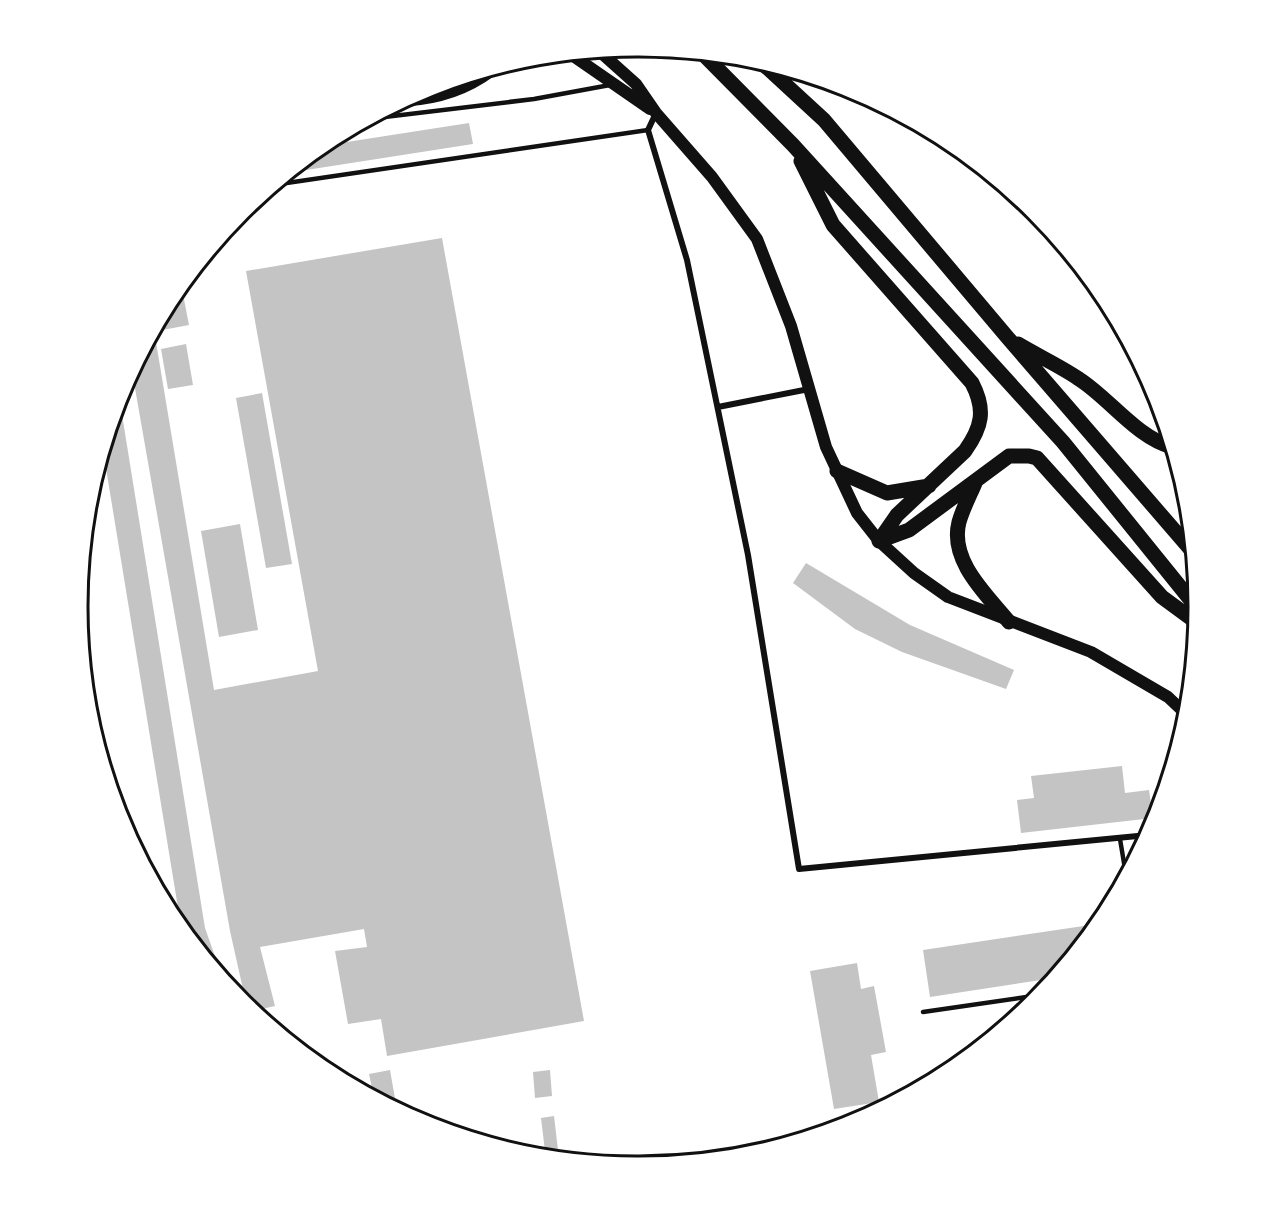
<svg xmlns="http://www.w3.org/2000/svg" width="1276" height="1213" viewBox="0 0 1276 1213" font-family="'Sofia Sans Condensed',sans-serif">
	<style>
		.building { fill: #c4c4c4 }
		.lines { fill: none; stroke-linecap: round; stroke-linejoin: round }
		.service { stroke: #111; stroke-width: 4.5 }
		.minor { stroke: #111; stroke-width: 6 }
		.secondary { stroke: #111; stroke-width: 12 }
		.primary { stroke: #111; stroke-width: 15 }
		.rim { fill: none; stroke: #111; stroke-width: 3 }
	</style>
	<rect width="100%" height="100%" fill="#fff"/>
	<path class="building" d="M 469,123 L 473,144 L 287,173 L 321,146 Z
		M 442,238 L 584,1021 L 387,1056 L 381,1019 L 348,1024 L 335,951 L 367,947 L 364,929 L 260,947 L 275,1006 L 253,1011 L 247,1007 L 230,931 L 132,371 L 154,330 L 214,690 L 318,671 L 246,271 Z
		M 181,284 L 189,325 L 157,331 L 156,325 L 173,295 Z
		M 186,344 L 193,385 L 168,389 L 161,349 Z
		M 262,393 L 292,564 L 266,568 L 236,398 Z
		M 119,396 L 205,928 L 223,979 L 181,926 L 103,450 Z
		M 240,524 L 258,630 L 219,637 L 201,531 Z
		M 806,563 L 910,625 L 1014,670 L 1006,689 L 902,652 L 855,629 L 793,583 Z
		M 1122,766 L 1125,793 L 1149,790 L 1153,818 L 1021,833 L 1017,800 L 1034,798 L 1031,776 Z
		M 1097,924 L 1054,978 L 930,997 L 923,950 Z
		M 857,963 L 861,989 L 874,986 L 886,1052 L 871,1055 L 879,1102 L 834,1109 L 810,971 Z
		M 390,1070 L 397,1110 L 374,1097 L 369,1074 Z
		M 550,1070 L 552,1096 L 535,1098 L 533,1072 Z
		M 554,1116 L 558,1150 L 545,1151 L 541,1118 Z"/>
	<g class="lines">
		<path class="service" d="M 368,119 L 534,99 L 610,85
			M 273,185 L 648,130
			M 1120,839 L 1126,875
			M 923,1012 L 1040,995"/>
		<path class="minor" d="M 656,113 L 648,130 L 687,260 L 748,555 L 799,869 L 1148,835
			M 718,407 L 809,389"/>
		<path class="secondary" d="M 598,50 L 636,84 L 656,113 L 712,177 L 757,239 L 791,326 L 826,447 L 857,513 L 879,541 L 914,573 L 948,597 L 1091,652 L 1168,697 L 1187,715
			M 569,53 L 650,109"/>
		<path class="primary" d="M 702,53 L 793,145 L 1063,442 L 1198,609
			M 761,62 L 824,120 L 1008,338 L 1193,552
			M 406,99 C 437,97 466,88 491,69
			M 801,161 L 833,225 L 972,383 C 986,410 982,427 965,451 L 897,515 L 879,541
			M 1018,344 C 1038,356 1060,366 1079,379 C 1109,398 1136,437 1172,447
			M 837,471 L 887,493 L 929,486
			M 975,483 C 970,495 963,508 959,522 C 949,561 987,595 1009,622
			M 879,541 L 909,530 L 1009,456 L 1029,456 L 1037,458 L 1162,597 L 1196,622"/>
	</g>
	<path d="M0 0H1276V1213H0ZM637 57H639A549 549 0 0 1 1188 606V607A549 549 0 0 1 639 1156H637A549 549 0 0 1 88 607V606A549 549 0 0 1 637 57Z" fill="#fff" fill-rule="evenodd"/>
	<path class="rim" d="M637 57H639A549 549 0 0 1 1188 606V607A549 549 0 0 1 639 1156H637A549 549 0 0 1 88 607V606A549 549 0 0 1 637 57Z"/>
</svg>
